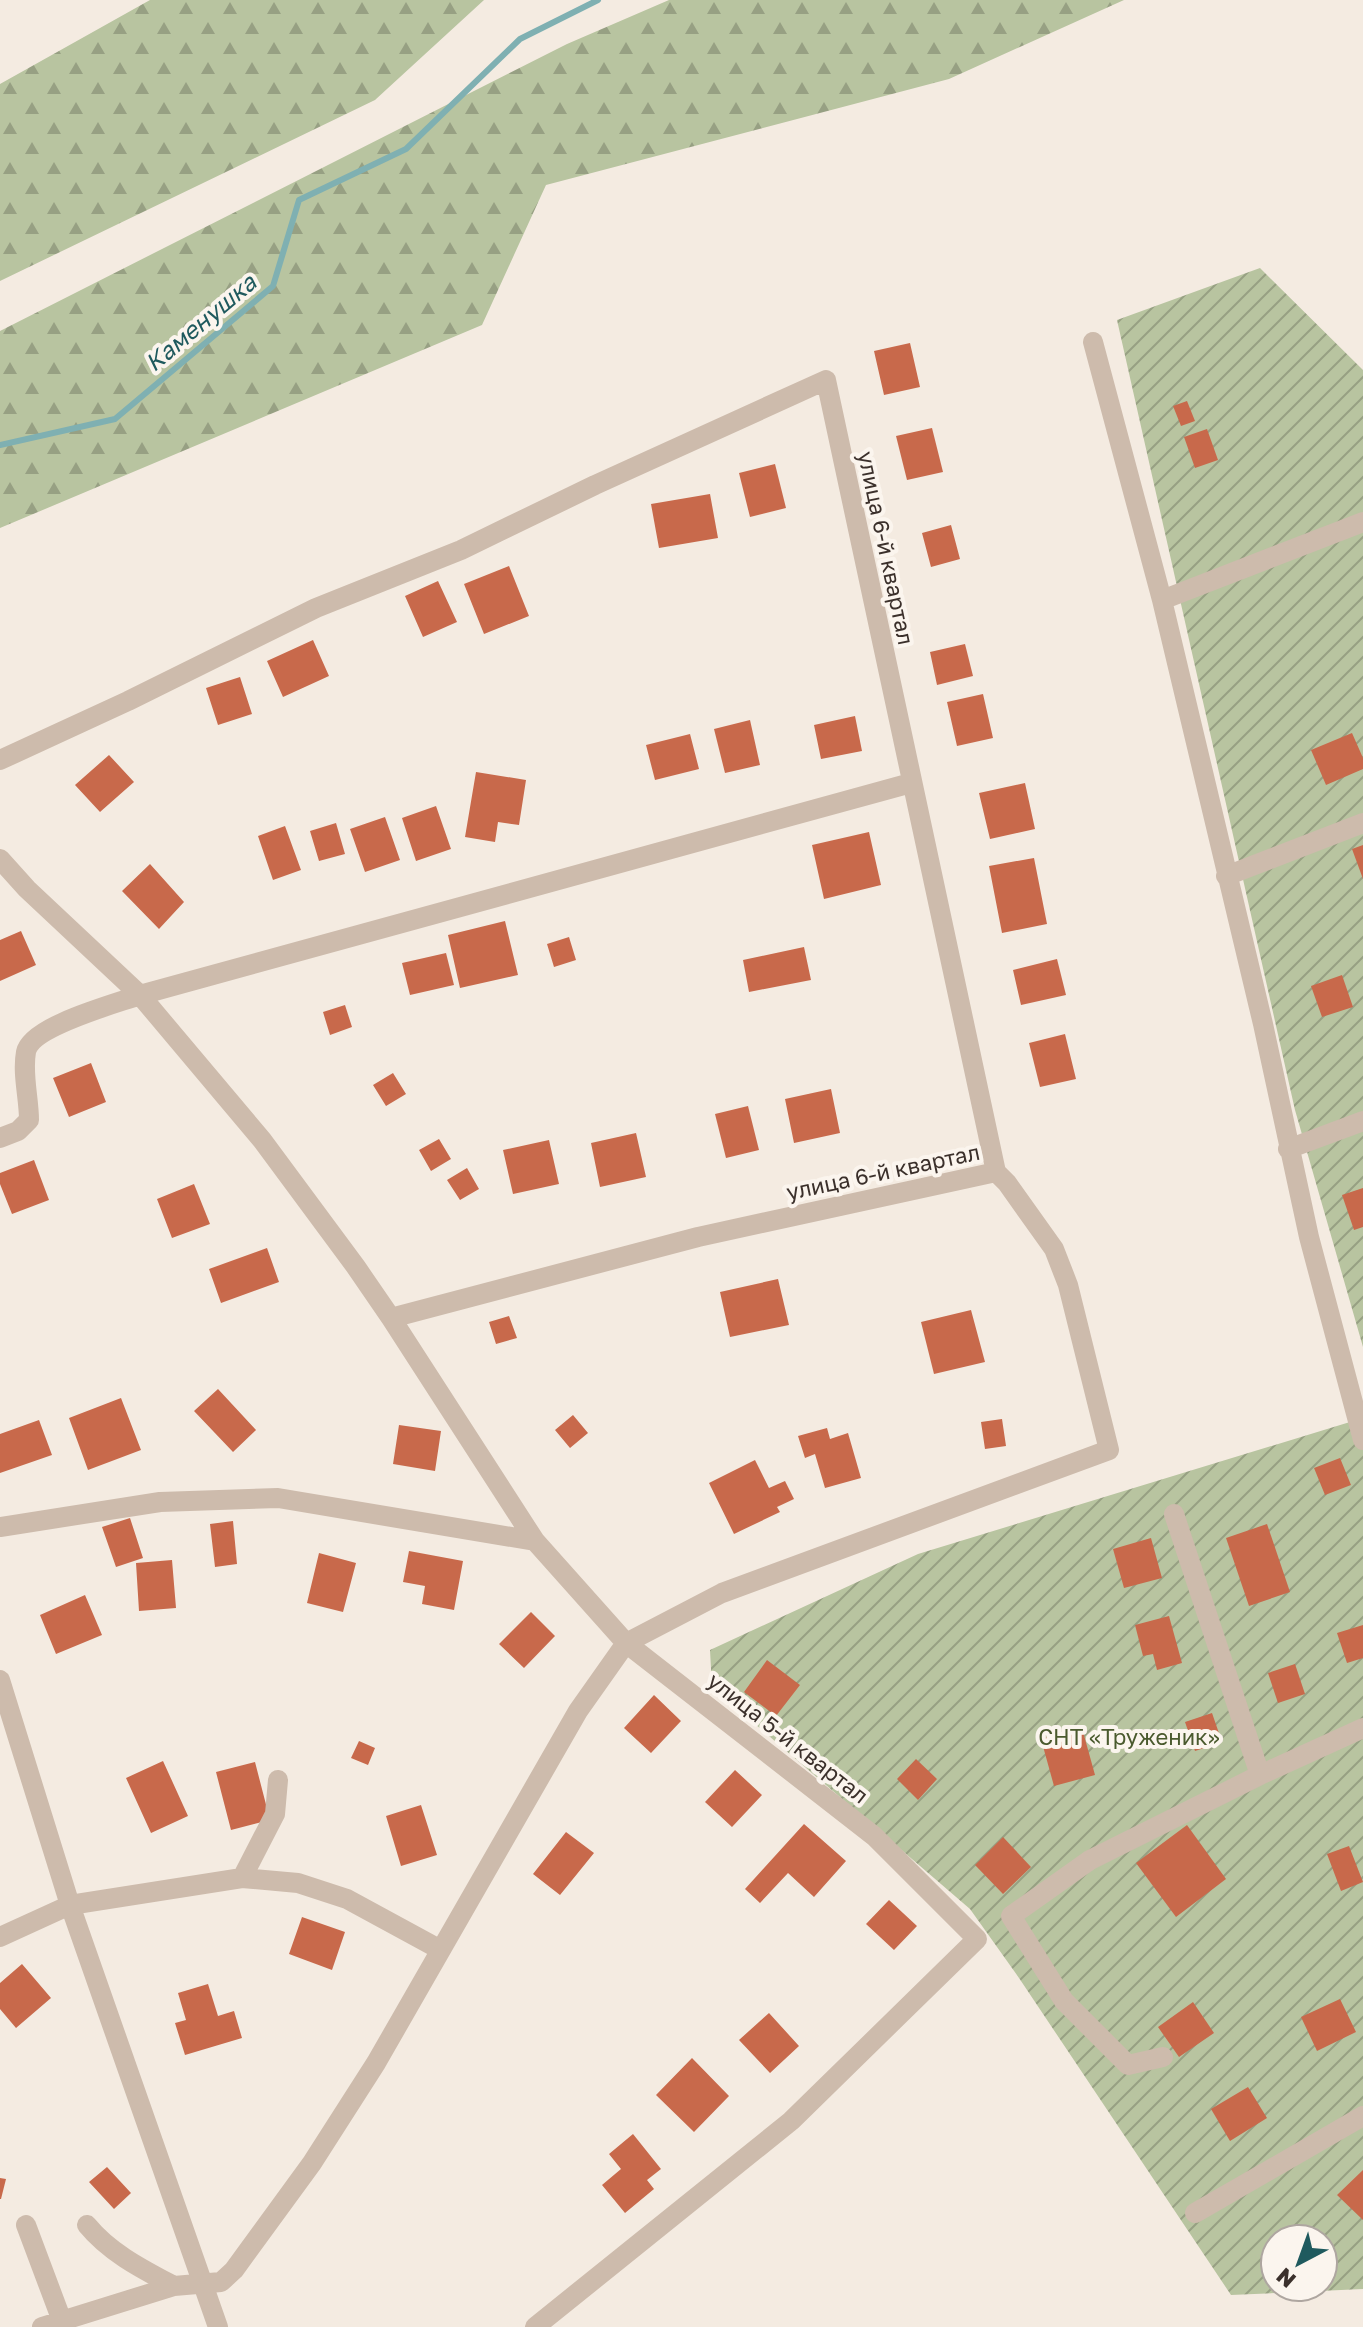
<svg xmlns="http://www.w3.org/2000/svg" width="1363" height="2327" viewBox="0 0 1363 2327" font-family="'Golos Text',sans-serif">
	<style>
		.forest { fill: url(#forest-firs) }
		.garden { fill: url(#garden-furrows); fill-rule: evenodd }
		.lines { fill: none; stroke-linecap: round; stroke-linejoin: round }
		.stream { stroke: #7fb0b2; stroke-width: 6 }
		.building { fill: #c8694b }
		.minor { stroke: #cdbbac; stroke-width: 20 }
		.labels { text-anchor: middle; stroke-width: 8; stroke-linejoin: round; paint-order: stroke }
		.street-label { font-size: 22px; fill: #3b302b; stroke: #fbf5ee }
		.park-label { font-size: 22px; fill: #4a5a2e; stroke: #fbf5ee }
		.water-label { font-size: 24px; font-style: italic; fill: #1f5a5e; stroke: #fbf5ee }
	</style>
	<defs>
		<pattern id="forest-firs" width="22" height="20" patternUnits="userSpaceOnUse" patternTransform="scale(2)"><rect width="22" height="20" fill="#b8c4a0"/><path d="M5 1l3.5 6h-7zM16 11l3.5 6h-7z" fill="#97a083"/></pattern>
		<pattern id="garden-furrows" width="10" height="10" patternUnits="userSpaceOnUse" patternTransform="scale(2)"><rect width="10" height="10" fill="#b8c4a0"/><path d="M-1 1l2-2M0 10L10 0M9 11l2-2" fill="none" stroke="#97a083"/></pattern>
	</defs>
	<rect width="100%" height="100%" fill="#f4ebe1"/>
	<path class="forest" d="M 150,0 L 484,0 L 375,100 L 0,281 L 0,84 Z
		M 669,0 L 1124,0 L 949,79 L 546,185 L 482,325 L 0,528 L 0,331 L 567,44 Z"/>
	<path class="garden" d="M 1260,268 L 1363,370 L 1363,1347 L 1295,1110 L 1117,320 Z
		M 1363,1418 L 1363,2289 L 1231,2295 L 1019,1978 L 970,1909 L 712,1687 L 710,1650 L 918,1554 ZM 1275,2239 L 1323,2239 L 1323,2287 L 1275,2287 Z"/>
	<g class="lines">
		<path class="stream" d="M 0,445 L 115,419 L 273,286 L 299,200 L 406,149 L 520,39 L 598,0"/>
	</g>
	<path class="building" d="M 910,343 L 920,387 L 884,395 L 874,351 Z
		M 1187,401 L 1195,421 L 1181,426 L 1173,406 Z
		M 932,428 L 943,472 L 907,480 L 896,436 Z
		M 1207,429 L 1218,460 L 1195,468 L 1184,437 Z
		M 775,464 L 786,508 L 750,517 L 739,473 Z
		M 710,494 L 718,538 L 659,548 L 651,504 Z
		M 951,525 L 960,559 L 931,567 L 922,533 Z
		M 509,566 L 529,616 L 484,634 L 464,584 Z
		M 438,581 L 457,622 L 423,637 L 405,596 Z
		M 313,640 L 329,676 L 283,697 L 267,661 Z
		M 965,644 L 973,676 L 937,685 L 930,652 Z
		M 240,677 L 252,714 L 218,725 L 206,688 Z
		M 983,694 L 993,738 L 957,746 L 947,702 Z
		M 855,716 L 862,751 L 821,759 L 814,725 Z
		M 750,720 L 760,765 L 725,773 L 714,729 Z
		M 1352,733 L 1363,758 L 1363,769 L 1326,785 L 1311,750 Z
		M 690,734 L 699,769 L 655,780 L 646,745 Z
		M 109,755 L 134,782 L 100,812 L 75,785 Z
		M 476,772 L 526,780 L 519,825 L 498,822 L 495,842 L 465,837 Z
		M 1025,783 L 1035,829 L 990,839 L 979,793 Z
		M 436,806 L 451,849 L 416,861 L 402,818 Z
		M 385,817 L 400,860 L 365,872 L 350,829 Z
		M 336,823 L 345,854 L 319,861 L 310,831 Z
		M 285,826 L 301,870 L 273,880 L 258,836 Z
		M 869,832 L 881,885 L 824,899 L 812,845 Z
		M 1363,845 L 1363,879 L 1352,849 Z
		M 1034,858 L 1047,924 L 1002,933 L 989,866 Z
		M 150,864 L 184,902 L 159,929 L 122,891 Z
		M 505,921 L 518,975 L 460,988 L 448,935 Z
		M 21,931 L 36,965 L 0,981 L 0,940 Z
		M 569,937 L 576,960 L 554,967 L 547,944 Z
		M 804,947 L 811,980 L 749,992 L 743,960 Z
		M 446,953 L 454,985 L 410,995 L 402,963 Z
		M 1057,959 L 1066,995 L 1021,1005 L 1013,970 Z
		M 1342,975 L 1353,1007 L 1322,1017 L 1311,986 Z
		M 345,1005 L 352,1027 L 330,1035 L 323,1012 Z
		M 1065,1034 L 1076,1079 L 1040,1087 L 1029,1043 Z
		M 91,1063 L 106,1102 L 69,1117 L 53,1078 Z
		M 393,1073 L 406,1094 L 386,1106 L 373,1085 Z
		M 831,1089 L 840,1133 L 794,1143 L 785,1099 Z
		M 748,1106 L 759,1150 L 726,1158 L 715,1114 Z
		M 636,1133 L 646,1177 L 600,1187 L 591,1143 Z
		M 439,1139 L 451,1159 L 431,1171 L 419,1150 Z
		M 549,1140 L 559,1184 L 513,1194 L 503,1150 Z
		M 34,1160 L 49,1200 L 12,1214 L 0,1184 L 0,1173 Z
		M 467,1168 L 479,1189 L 460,1200 L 447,1180 Z
		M 194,1184 L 210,1224 L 172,1238 L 157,1199 Z
		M 1363,1188 L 1363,1227 L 1354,1230 L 1342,1195 Z
		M 267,1248 L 279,1282 L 221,1303 L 209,1269 Z
		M 778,1279 L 789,1325 L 730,1337 L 720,1292 Z
		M 971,1310 L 985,1362 L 934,1374 L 921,1322 Z
		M 509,1316 L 517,1338 L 496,1344 L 489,1322 Z
		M 218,1389 L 256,1430 L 233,1452 L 194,1411 Z
		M 121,1398 L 141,1450 L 88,1470 L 69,1418 Z
		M 573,1415 L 588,1433 L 570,1448 L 555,1430 Z
		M 1002,1419 L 1006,1446 L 985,1449 L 981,1422 Z
		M 39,1420 L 52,1455 L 0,1473 L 0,1434 Z
		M 399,1425 L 441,1431 L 435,1471 L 393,1464 Z
		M 827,1428 L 830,1439 L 848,1433 L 861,1478 L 825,1488 L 815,1454 L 805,1458 L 798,1436 Z
		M 1340,1458 L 1351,1485 L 1325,1495 L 1314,1468 Z
		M 755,1460 L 769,1488 L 785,1481 L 794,1499 L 777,1507 L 780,1512 L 734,1534 L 709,1483 Z
		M 130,1518 L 143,1558 L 116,1567 L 102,1527 Z
		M 233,1521 L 237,1564 L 215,1567 L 210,1524 Z
		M 1267,1524 L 1290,1592 L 1249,1606 L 1226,1538 Z
		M 1151,1538 L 1162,1578 L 1124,1588 L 1113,1549 Z
		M 409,1551 L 463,1561 L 454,1610 L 422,1604 L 425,1586 L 403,1582 Z
		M 319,1553 L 356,1563 L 343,1612 L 307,1603 Z
		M 172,1560 L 176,1608 L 139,1611 L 136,1563 Z
		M 85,1595 L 102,1635 L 56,1654 L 40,1615 Z
		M 531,1612 L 555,1636 L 524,1668 L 499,1644 Z
		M 1169,1616 L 1182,1663 L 1157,1670 L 1153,1654 L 1143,1656 L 1135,1625 Z
		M 1363,1625 L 1363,1658 L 1347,1663 L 1337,1633 Z
		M 767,1660 L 800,1685 L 776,1716 L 744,1692 Z
		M 1295,1664 L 1305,1694 L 1278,1703 L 1268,1673 Z
		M 654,1695 L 681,1721 L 651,1753 L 624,1728 Z
		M 1212,1713 L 1222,1742 L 1195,1751 L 1185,1722 Z
		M 1082,1728 L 1095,1775 L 1054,1786 L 1041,1739 Z
		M 359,1741 L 375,1748 L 368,1765 L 351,1758 Z
		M 916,1759 L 937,1779 L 918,1800 L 897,1779 Z
		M 163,1761 L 188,1816 L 151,1833 L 126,1778 Z
		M 255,1762 L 270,1820 L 231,1830 L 216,1772 Z
		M 735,1770 L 762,1795 L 732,1827 L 705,1802 Z
		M 421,1805 L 437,1855 L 401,1866 L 386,1816 Z
		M 804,1824 L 846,1861 L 814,1897 L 788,1873 L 760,1903 L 745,1889 Z
		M 1187,1825 L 1226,1879 L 1176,1917 L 1136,1863 Z
		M 566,1832 L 594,1853 L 560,1895 L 533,1874 Z
		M 1003,1837 L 1031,1867 L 1003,1894 L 975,1865 Z
		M 1349,1846 L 1363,1882 L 1341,1891 L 1327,1854 Z
		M 889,1900 L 917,1926 L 894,1950 L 866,1924 Z
		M 302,1917 L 345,1932 L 332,1970 L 289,1954 Z
		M 22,1964 L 51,1998 L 16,2028 L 0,2009 L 0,1983 Z
		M 208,1984 L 218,2016 L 234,2011 L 242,2038 L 185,2055 L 175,2023 L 186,2020 L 178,1993 Z
		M 1340,1999 L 1356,2032 L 1317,2051 L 1301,2017 Z
		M 1193,2002 L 1214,2033 L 1179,2057 L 1158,2027 Z
		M 769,2013 L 799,2046 L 770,2073 L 739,2040 Z
		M 692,2058 L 729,2096 L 694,2132 L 656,2095 Z
		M 1248,2087 L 1267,2118 L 1230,2141 L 1211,2109 Z
		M 633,2134 L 661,2169 L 647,2180 L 654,2189 L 625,2213 L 602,2185 L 621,2169 L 609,2154 Z
		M 107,2167 L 131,2193 L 114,2209 L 89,2182 Z
		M 1363,2170 L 1363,2220 L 1337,2195 Z
		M 0,2178 L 6,2179 L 1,2199 L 0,2199 Z"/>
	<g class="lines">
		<path class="minor" d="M 1093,342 L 1162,600 L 1263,1024 L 1309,1237 L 1363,1440
			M 1162,600 L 1363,522
			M 0,760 L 128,701 L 316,608 L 461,550 L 595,485 L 826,380 L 996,1172
			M 0,859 L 27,889 L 140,995 L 262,1140 L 356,1267 L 391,1318
			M 1226,876 L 1363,823
			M 0,1138 L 18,1131 L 29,1120 C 29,1098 22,1074 26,1052 C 31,1026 115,1004 140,995 L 911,783
			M 1288,1149 L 1363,1121
			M 1174,1514 L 1260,1775
			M 0,1527 L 160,1502 L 278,1498 L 535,1541 L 626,1643 L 874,1836 L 977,1939 L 791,2121 L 535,2327
			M 535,1541 L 391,1318 L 698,1237 L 996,1172
			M 0,1680 L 70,1905 L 218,2327
			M 242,1878 L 275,1814 L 278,1780
			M 0,1937 L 70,1905 L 242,1878 L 298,1883 L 347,1899 L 439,1949
			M 1163,2057 L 1128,2065 L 1064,2001 L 1011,1916 L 1090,1860 L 1260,1775 L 1363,1728
			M 1195,2213 L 1363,2116
			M 26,2225 L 62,2321
			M 87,2225 C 110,2253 142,2269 174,2286
			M 42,2327 L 174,2286 L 221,2282 L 234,2270 L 312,2163 L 376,2063 L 578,1711 L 626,1643 L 722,1593 L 1109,1450 L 1068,1285 L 1054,1249 L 1007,1183 L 996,1172"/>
	</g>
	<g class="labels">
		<g class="street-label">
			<text transform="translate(886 548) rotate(78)" y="8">улица 6-й квартал</text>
			<text transform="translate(883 1172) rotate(-12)" y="8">улица 6-й квартал</text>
			<text transform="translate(788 1738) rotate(38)" y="8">улица 5-й квартал</text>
		</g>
		<g class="park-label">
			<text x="1129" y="1745">СНТ «Труженик»</text>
		</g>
		<g class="water-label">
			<text transform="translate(201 323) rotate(-40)" y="8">Каменушка</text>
		</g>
	</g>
	<g transform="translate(1299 2263) rotate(221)"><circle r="38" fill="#fbf5ee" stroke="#aea6a0" stroke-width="2"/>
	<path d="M0-6L14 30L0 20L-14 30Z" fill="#1f5a5e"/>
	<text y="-12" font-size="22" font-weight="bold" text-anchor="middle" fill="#3b302b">N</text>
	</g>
</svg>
